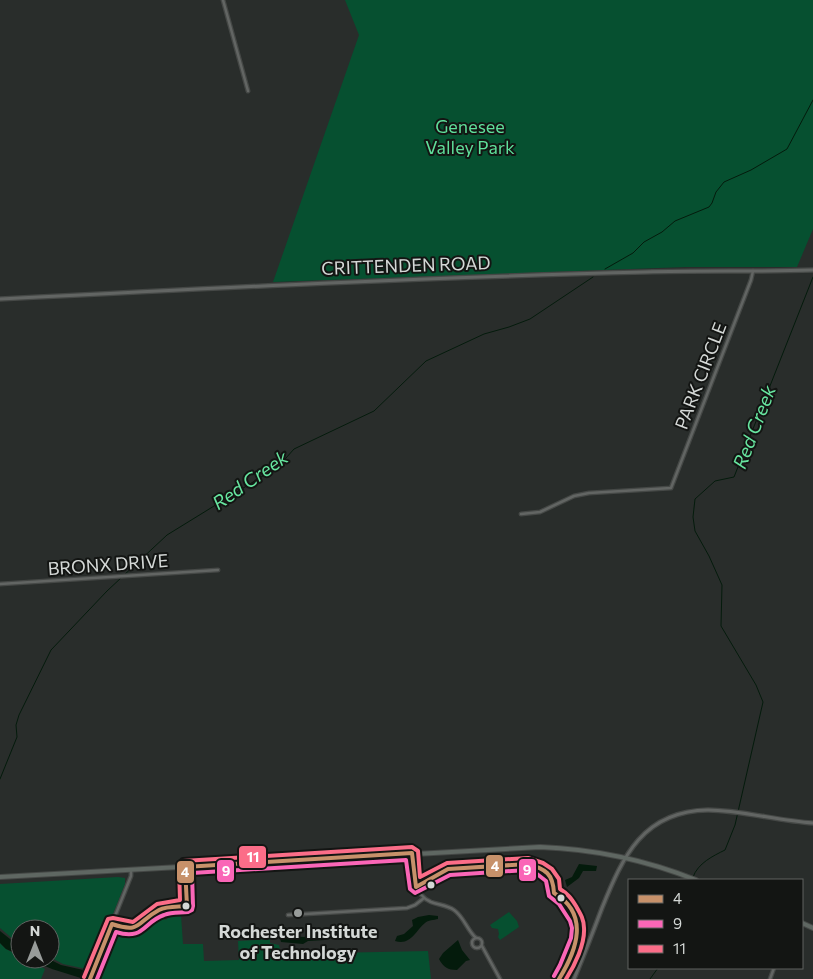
<svg xmlns="http://www.w3.org/2000/svg" width="813" height="979" viewBox="0 0 813 979" font-family="Commissioner,sans-serif">
	<style>
		.green { fill: #065030 }
		.water { fill: #041b0c }
		.lines { fill: none; stroke-linecap: round; stroke-linejoin: round }
		.stream { stroke: #041b0c; stroke-width: 1 }
		.minor-casing { stroke: #454846; stroke-width: 5 }
		.tertiary-casing { stroke: #454846; stroke-width: 5.5 }
		.primary-casing { stroke: #454846; stroke-width: 6 }
		.minor { stroke: #626563; stroke-width: 2.5 }
		.tertiary { stroke: #626563; stroke-width: 3 }
		.primary { stroke: #5f6762; stroke-width: 4 }
		.bus-1-casing { stroke: #131513; stroke-width: 8 }
		.bus-2-casing { stroke: #131513; stroke-width: 8 }
		.bus-3-casing { stroke: #131513; stroke-width: 8 }
		.bus-1 { stroke: #c7916a; stroke-width: 4 }
		.bus-2 { stroke: #fa66b7; stroke-width: 4 }
		.bus-3 { stroke: #fb6d88; stroke-width: 4 }
		.bus-dot { fill: #d4d8d6; stroke: #131513; stroke-width: 2 }
		.poi-dot { fill: #989c9a; stroke: #131513; stroke-width: 2 }
		.labels { text-anchor: middle; stroke-width: 4; stroke-linejoin: round; paint-order: stroke }
		.park-label { font-size: 18px; fill: #5fdf9a; stroke: #131513 }
		.street-label { font-size: 18px; fill: #d4d8d6; stroke: #131513 }
		.poi-label { font-size: 18px; font-weight: bold; fill: #d4d8d6; stroke: #131513 }
		.water-label { font-size: 19px; font-style: italic; fill: #67e6a0; stroke: #131513 }
		.line-badge { stroke: #131513; stroke-width: 2 }
		.badge-label { font-size: 14px; text-anchor: middle; font-weight: bold; fill: #fff }
	</style>
	<rect width="100%" height="100%" fill="#292d2b"/>
	<path class="green" d="M 345,0 L 813,0 L 813,229 L 797,267 L 686,267 L 273,282 L 359,35 Z
		M 118,877 L 125,878 L 125,884 L 91,970 L 63,964 L 50,957 L 50,929 L 20,929 L 20,945 L 0,928 L 0,884 Z
		M 509,912 L 517,921 L 519,927 L 500,940 L 498,937 L 499,934 L 498,929 L 492,928 L 490,925 Z
		M 169,914 L 181,915 L 183,944 L 203,944 L 204,961 L 239,960 L 238,941 L 270,939 L 270,943 L 279,945 L 281,954 L 428,951 L 431,979 L 100,979 L 117,934 L 138,936 L 162,917 L 166,920 Z
		M 0,943 L 6,949 L 20,956 L 20,959 L 26,959 L 45,969 L 41,979 L 0,979 Z"/>
	<path class="water" d="M 579,864 L 597,866 L 596,871 L 583,871 L 579,878 L 567,887 L 565,880 L 572,877 Z
		M 429,915 L 438,916 L 438,919 C 434,920 428,920 425,923 C 416,930 411,946 395,941 L 397,936 L 404,934 L 413,926 L 412,920 L 418,917 Z
		M 0,931 L 20,947 L 20,955 L 6,949 L 0,943 Z
		M 287,933 C 292,935 298,937 304,937 C 313,935 320,928 328,937 L 325,940 L 308,941 L 303,944 L 281,942 L 280,938 L 281,934 Z
		M 458,940 L 462,950 L 470,960 L 466,961 L 457,970 C 448,970 443,967 439,959 L 443,953 Z
		M 28,959 L 49,959 L 61,965 L 88,971 L 84,979 L 52,969 Z"/>
	<g class="lines">
		<path class="stream" d="M 605,269 L 633,253 L 644,242 L 662,232 L 675,221 L 709,207 L 712,203 L 716,192 L 724,182 L 751,170 L 787,149 L 813,100
			M 0,779 L 17,737 L 16,725 L 19,715 L 51,650 L 107,591 L 167,535 L 266,474 L 286,458 L 294,449 L 374,411 L 426,361 L 484,334 L 509,327 L 530,319 L 593,277
			M 693,877 C 698,863 713,856 725,850 L 735,825 L 763,702 L 756,685 L 721,626 L 722,585 L 709,556 L 695,531 L 693,517 L 695,499 L 715,481 L 734,477 L 813,277
			M 650,979 L 658,968"/>
		<defs>
			<path id="minor" d="M 223,0 L 248,91
				M 521,514 L 540,512 L 574,496 L 589,493 L 671,488 L 751,280 L 753,271
				M 0,584 L 218,570
				M 413,854 C 413,872 412,894 431,902 C 439,905 447,905 454,910 C 464,917 467,930 476,938
				M 288,915 L 407,908 L 415,905 L 424,898
				M472 943a5 5 0 1 1 10 0a5 5 0 1 1-10 0Z
				M 482,946 L 500,979
				M 90,979 L 131,876 L 131,870
				M 770,979 L 774,968"/>
			<path id="tertiary" d="M 0,299 C 215,288 430,277 645,272 C 701,270 757,272 813,270
				M 574,979 C 584,955 593,932 602,908 C 623,856 643,811 708,810 C 740,810 779,821 813,823"/>
			<path id="primary" d="M 0,877 L 540,847 C 594,849 646,860 696,880
				M 802,923 L 813,928"/>
		</defs>
		<use href="#minor" class="minor-casing"/>
		<use href="#tertiary" class="tertiary-casing"/>
		<use href="#primary" class="primary-casing"/>
		<use href="#minor" class="minor"/>
		<use href="#tertiary" class="tertiary"/>
		<use href="#primary" class="primary"/>
		<defs>
			<path id="bus-1" d="M 90,979 L 112,924 C 142,934 136,922 159,910 C 167,906 178,907 187,906 L 185,867 L 412,853 L 416,887 L 448,869 L 528,864 C 546,869 553,874 554,893 C 590,914 577,950 559,979"/>
			<path id="bus-2" d="M 97,979 L 116,932 C 144,941 143,922 164,915 C 172,912 180,913 188,912 L 192,910 L 193,906 L 192,873 L 406,860 L 410,889 L 415,893 L 450,875 L 527,870 L 537,874 L 546,881 L 549,896 L 559,904 L 570,921 L 572,928 L 571,938 L 560,965 L 554,976"/>
			<path id="bus-3" d="M 84,977 L 108,919 L 113,918 L 133,922 L 157,904 L 180,900 L 179,867 L 183,861 L 412,847 L 418,851 L 420,877 L 447,863 L 528,858 L 543,863 L 552,869 L 559,879 L 560,889 C 568,894 571,898 576,906 C 580,913 584,919 584,928 C 585,944 575,965 566,979"/>
		</defs>
		<use href="#bus-1" class="bus-1-casing"/>
		<use href="#bus-2" class="bus-2-casing"/>
		<use href="#bus-3" class="bus-3-casing"/>
		<use href="#bus-1" class="bus-1"/>
		<use href="#bus-2" class="bus-2"/>
		<use href="#bus-3" class="bus-3"/>
	</g>
	<g class="bus-dot">
		<circle cx="431" cy="885" r="4.5"/>
		<circle cx="561" cy="898" r="4.5"/>
		<circle cx="186" cy="906" r="4.5"/>
	</g>
	<circle class="poi-dot" cx="298" cy="913" r="5"/>
	<g class="labels">
		<g class="park-label">
			<text x="470" y="133">Genesee<tspan x="470" dy="21">Valley Park</tspan></text>
		</g>
		<g class="street-label">
			<text transform="translate(406 266) rotate(-2)" y="6">CRITTENDEN ROAD</text>
			<text transform="translate(701 376) rotate(-69)" y="6">PARK CIRCLE</text>
			<text transform="translate(108 565) rotate(-4)" y="6">BRONX DRIVE</text>
		</g>
		<g class="poi-label">
			<text x="298" y="938">Rochester Institute<tspan x="298" dy="21">of Technology</tspan></text>
		</g>
		<g class="water-label">
			<text transform="translate(754 427) rotate(-69)" y="7">Red Creek</text>
			<text transform="translate(250 480) rotate(-35)" y="7">Red Creek</text>
		</g>
	</g>
	<g class="line-badge">
		<rect x="238" y="845" width="29" height="24" rx="5" fill="#fb6d88"/>
		<rect x="485" y="854" width="19" height="24" rx="5" fill="#c7916a"/>
		<rect x="518" y="858" width="19" height="24" rx="5" fill="#fa66b7"/>
		<rect x="216" y="859" width="19" height="24" rx="5" fill="#fa66b7"/>
		<rect x="176" y="860" width="19" height="24" rx="5" fill="#c7916a"/>
	</g>
	<g class="badge-label">
		<text x="253" y="862">11</text>
		<text x="495" y="871">4</text>
		<text x="527" y="875">9</text>
		<text x="226" y="876">9</text>
		<text x="185" y="877">4</text>
	</g>
	<rect x="628" y="879" width="175" height="90" fill="#131513" stroke="#606361"/>
	<rect x="638" y="895" width="25" height="8" fill="#c7916a" stroke="#606361"/>
	<text x="673" y="904" font-size="15" fill="#d4d8d6">4</text>
	<rect x="638" y="920" width="25" height="8" fill="#fa66b7" stroke="#606361"/>
	<text x="673" y="929" font-size="15" fill="#d4d8d6">9</text>
	<rect x="638" y="945" width="25" height="8" fill="#fb6d88" stroke="#606361"/>
	<text x="673" y="954" font-size="15" fill="#d4d8d6">11</text>
	<g transform="translate(35 944)"><circle r="24" fill="#131513" stroke="#606361"/>
	<path d="M0-4L9 19L0 12L-9 19Z" fill="#989c9a"/>
	<text y="-8" font-size="14" font-weight="bold" text-anchor="middle" fill="#d4d8d6">N</text>
	</g>
</svg>
